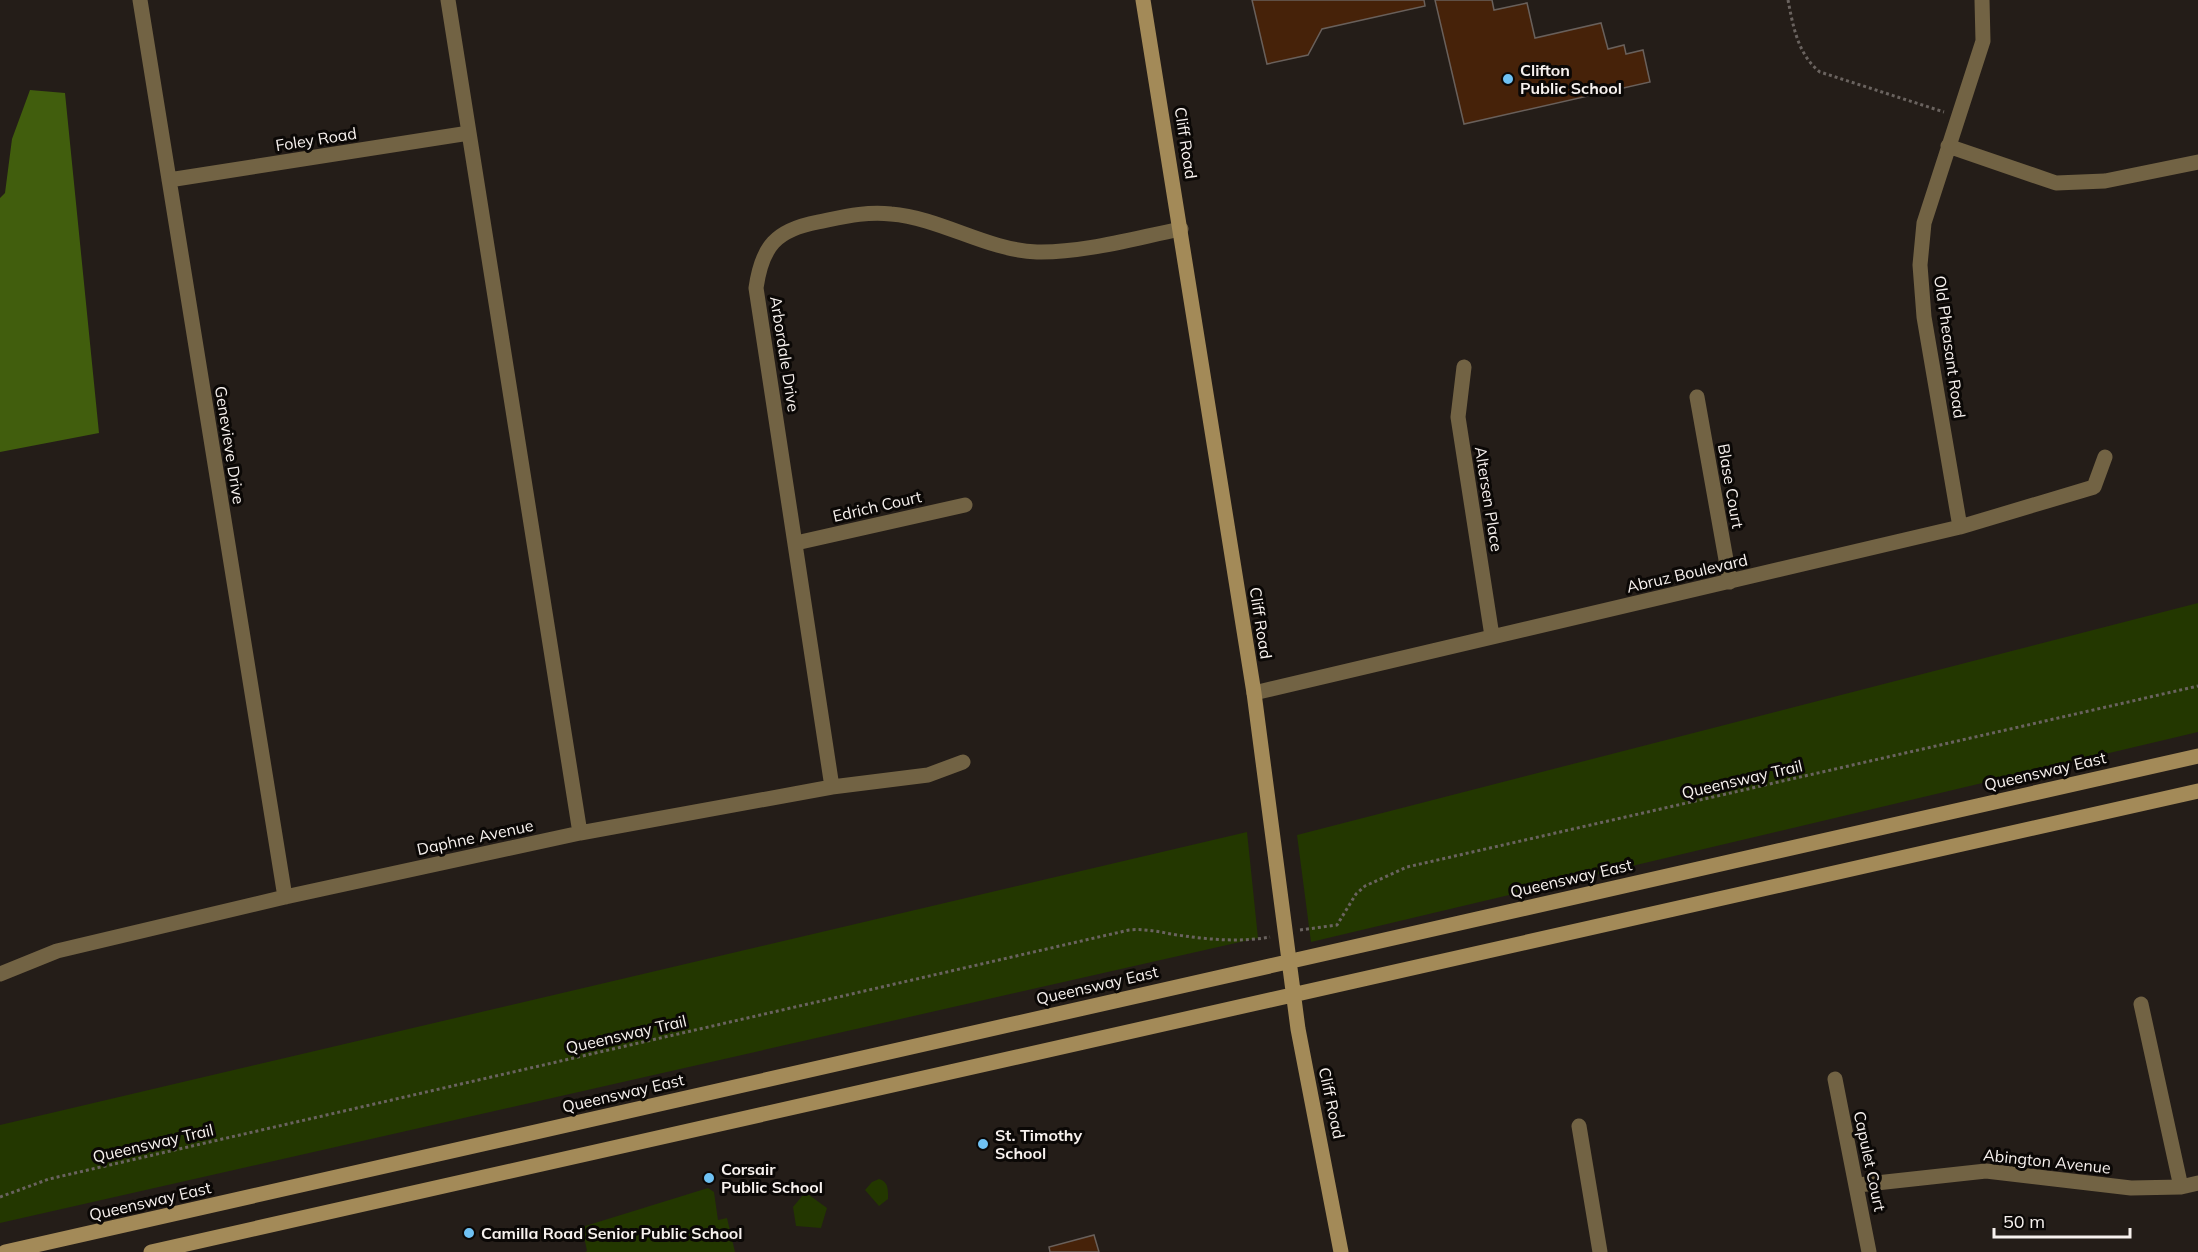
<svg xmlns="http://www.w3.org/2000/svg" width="2198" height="1252" viewBox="0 0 2198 1252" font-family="Mulish,sans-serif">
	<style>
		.green { fill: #233700 }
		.forest { fill: #415e0d }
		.building { fill: #462209; stroke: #69605b; stroke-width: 1.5 }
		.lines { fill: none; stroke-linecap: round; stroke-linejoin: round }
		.path { stroke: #6a635f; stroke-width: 3; stroke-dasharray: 3 3; stroke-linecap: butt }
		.street { stroke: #726344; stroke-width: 15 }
		.secondary { stroke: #a38a58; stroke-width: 15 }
		.poi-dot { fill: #6fc2f4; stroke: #0b0806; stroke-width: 2 }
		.labels { text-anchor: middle; stroke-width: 6; stroke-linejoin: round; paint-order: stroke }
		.poi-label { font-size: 16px; font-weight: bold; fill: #f7f1ee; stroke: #0b0806; text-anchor: start }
		.street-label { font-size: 16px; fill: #f7f1ee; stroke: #0b0806 }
	</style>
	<rect width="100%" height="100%" fill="#241d18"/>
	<path class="green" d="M 2198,603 L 2198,732 L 1311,942 L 1297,835 Z
		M 1247,832 L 1258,938 L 0,1223 L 0,1125 Z
		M 879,1179 C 889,1182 888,1190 888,1199 L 879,1206 L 865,1190 L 872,1182 Z
		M 708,1188 L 714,1192 L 718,1220 L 727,1218 L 735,1252 L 585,1252 L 587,1251 L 582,1227 Z
		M 803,1195 L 809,1195 L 827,1208 L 821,1228 L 796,1226 L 793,1207 Z"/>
	<path class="forest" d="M 30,90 L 65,93 L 99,433 L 0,452 L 0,198 L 5,193 L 12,139 Z"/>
	<path class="building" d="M 1252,0 L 1424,0 L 1425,6 L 1322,29 L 1308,55 L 1267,64 Z
		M 1435,0 L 1492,0 L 1494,10 L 1527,3 L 1535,38 L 1601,23 L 1608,49 L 1624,45 L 1626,54 L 1643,50 L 1650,82 L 1464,124 Z
		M 1094,1235 L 1099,1252 L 1050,1252 L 1049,1247 Z"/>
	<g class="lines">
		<path class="path" d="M 1788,0 C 1793,26 1798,55 1820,72 L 1944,112
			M 1300,930 L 1337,925 L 1356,894 L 1365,886 L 1407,867 L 2198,686
			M 0,1197 L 49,1179 L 1129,930 C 1149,928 1166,934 1185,936 C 1212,940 1244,942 1270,937"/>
		<path class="street" d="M 140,0 L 285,897
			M 448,0 L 580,833
			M 1948,146 L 2056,183 L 2105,181 L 2198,162
			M 169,180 L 469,133
			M 1464,367 L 1458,417 L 1492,636
			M 1697,397 L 1730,582
			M 1960,527 L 1924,317 L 1920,265 L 1924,223 L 1983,41 L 1982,0
			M 796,543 L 965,505
			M 1254,693 L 1960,527 L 2094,487 L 2105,457
			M 832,787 L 756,288 C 762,246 776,230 818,222 C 843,217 866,211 891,214 C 941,218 986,250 1037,252 C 1084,253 1135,238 1181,229
			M 0,974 L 57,951 L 285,897 L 580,833 L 832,787 L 928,775 L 963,762
			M 2141,1004 L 2181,1187
			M 1835,1079 L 1869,1252
			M 1579,1126 L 1600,1252
			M 1858,1185 L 1986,1171 L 2131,1188 L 2181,1187 L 2198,1183"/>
		<path class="secondary" d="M 1143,0 L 1254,693 L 1298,1029 L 1341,1252
			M 5,1252 L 2198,756
			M 151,1252 L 2198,791"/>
	</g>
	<g class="poi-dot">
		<circle cx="1508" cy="79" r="6"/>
		<circle cx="983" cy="1144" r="6"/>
		<circle cx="709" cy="1178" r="6"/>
		<circle cx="469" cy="1233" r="6"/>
	</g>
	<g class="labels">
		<g class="poi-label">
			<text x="1520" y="76">Clifton<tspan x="1520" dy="18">Public School</tspan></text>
			<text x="995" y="1141">St. Timothy<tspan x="995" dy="18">School</tspan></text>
			<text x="721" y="1175">Corsair<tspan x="721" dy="18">Public School</tspan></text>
			<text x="481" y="1239">Camilla Road Senior Public School</text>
		</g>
		<g class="street-label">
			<text transform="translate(316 139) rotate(-9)" y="6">Foley Road</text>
			<text transform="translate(1186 143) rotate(81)" y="6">Cliff Road</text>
			<text transform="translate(1950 347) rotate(82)" y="6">Old Pheasant Road</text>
			<text transform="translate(785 354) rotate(81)" y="6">Arbordale Drive</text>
			<text transform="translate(230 445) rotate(81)" y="6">Genevieve Drive</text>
			<text transform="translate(1731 486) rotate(80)" y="6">Blase Court</text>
			<text transform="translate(1489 499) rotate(81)" y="6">Altersen Place</text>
			<text transform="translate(877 506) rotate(-13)" y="6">Edrich Court</text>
			<text transform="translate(1687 573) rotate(-13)" y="6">Abruz Boulevard</text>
			<text transform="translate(1261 623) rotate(81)" y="6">Cliff Road</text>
			<text transform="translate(2045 771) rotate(-13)" y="6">Queensway East</text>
			<text transform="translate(1742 779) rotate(-13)" y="6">Queensway Trail</text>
			<text transform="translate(475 837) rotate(-12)" y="6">Daphne Avenue</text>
			<text transform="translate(1571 878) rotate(-13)" y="6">Queensway East</text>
			<text transform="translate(1097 985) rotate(-13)" y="6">Queensway East</text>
			<text transform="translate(626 1034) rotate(-13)" y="6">Queensway Trail</text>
			<text transform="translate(623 1093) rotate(-13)" y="6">Queensway East</text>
			<text transform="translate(1332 1103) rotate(78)" y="6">Cliff Road</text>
			<text transform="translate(153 1143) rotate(-13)" y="6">Queensway Trail</text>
			<text transform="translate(1870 1161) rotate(78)" y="6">Capulet Court</text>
			<text transform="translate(2047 1161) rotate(6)" y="6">Abington Avenue</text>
			<text transform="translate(150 1201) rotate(-13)" y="6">Queensway East</text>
		</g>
	</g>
	<path d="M1994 1228v9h136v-9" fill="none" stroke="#f7f1ee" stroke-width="3"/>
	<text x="2003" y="1228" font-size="18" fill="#f7f1ee" stroke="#0b0806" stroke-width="4.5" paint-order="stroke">50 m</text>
</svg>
